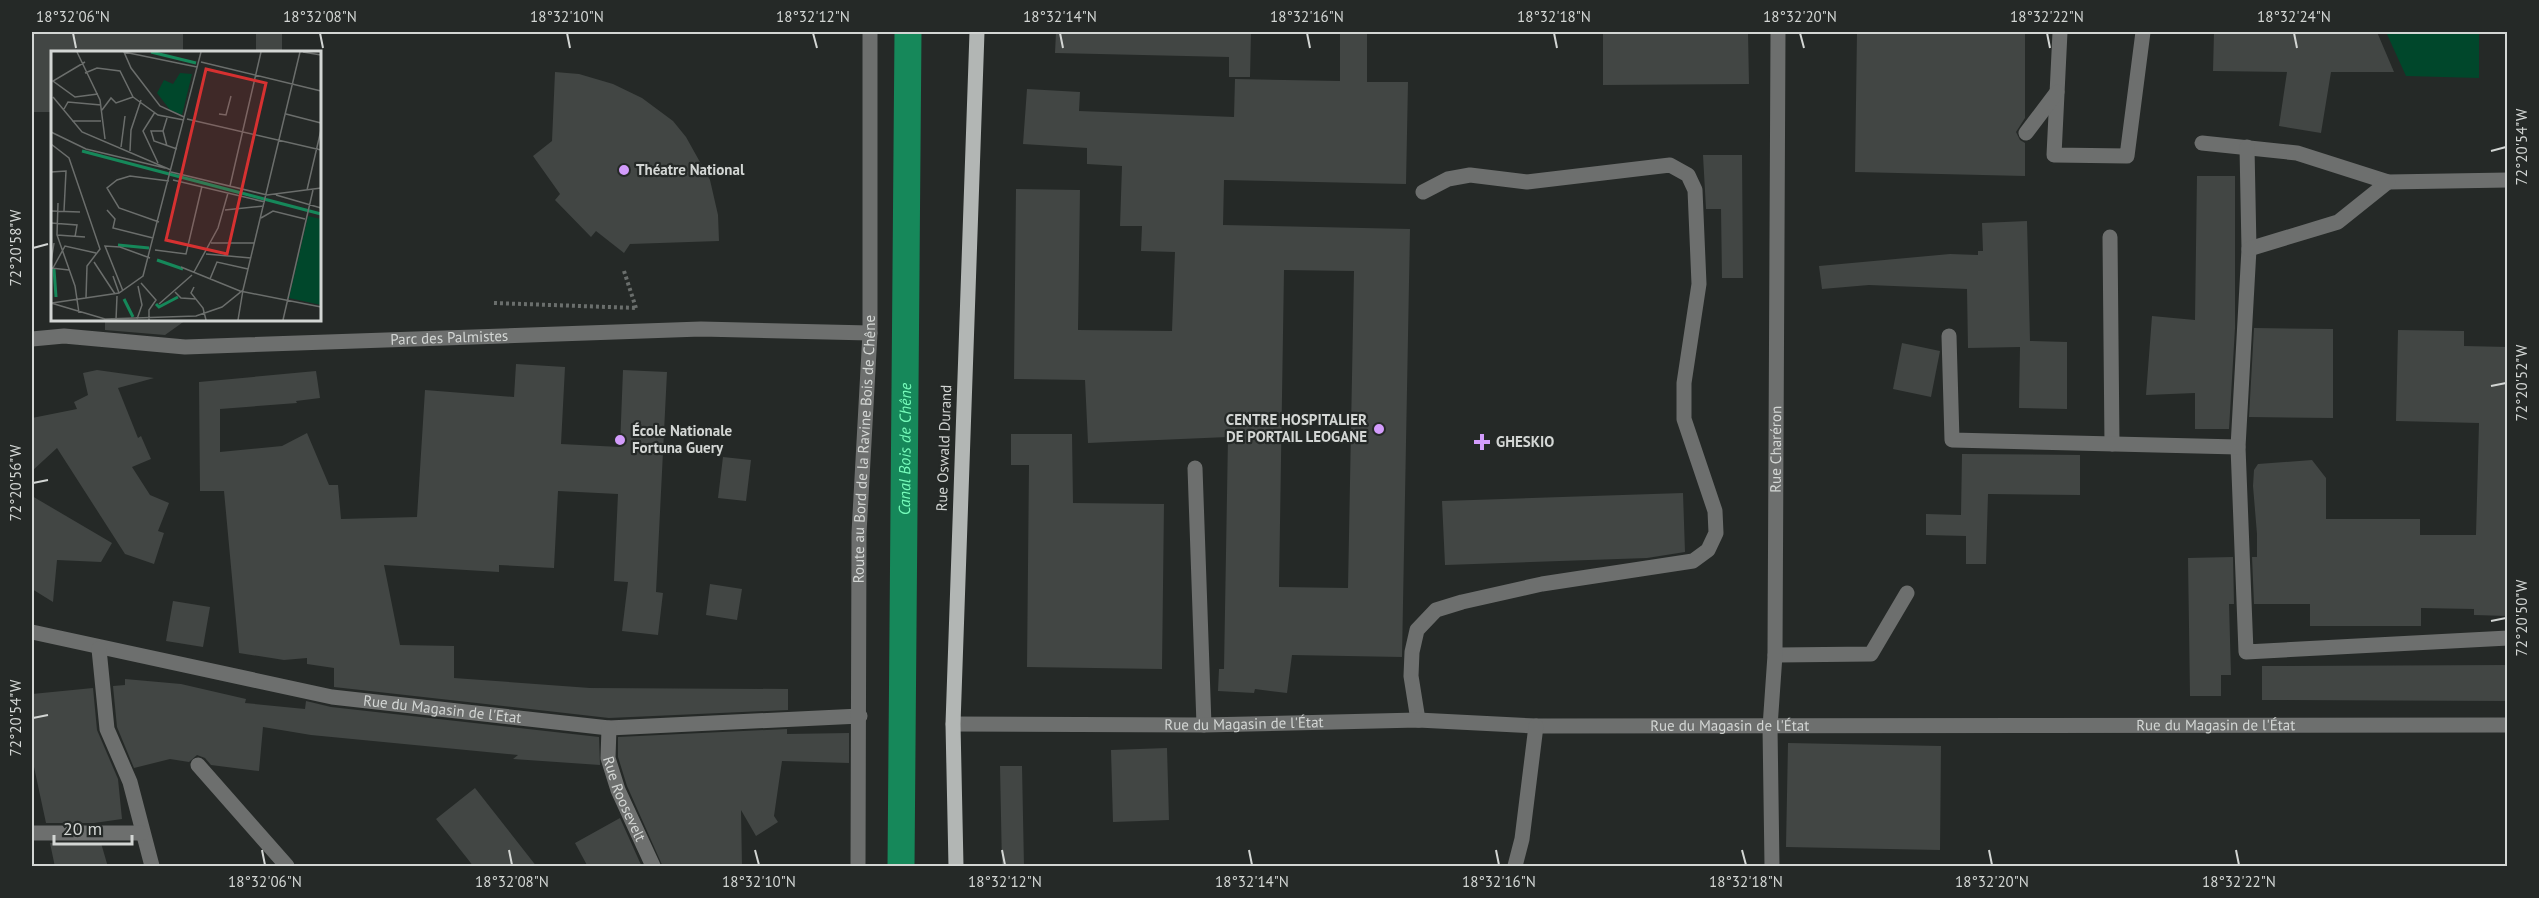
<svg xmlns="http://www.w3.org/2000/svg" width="2539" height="898" viewBox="0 0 2539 898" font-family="'PT Sans',sans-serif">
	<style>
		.green { fill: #00472b }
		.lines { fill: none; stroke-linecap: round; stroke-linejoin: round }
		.canal { stroke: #16885a; stroke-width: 27 }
		.building { fill: #424644; fill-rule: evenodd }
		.path { stroke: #6a6e6c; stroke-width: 4; stroke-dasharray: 3 3; stroke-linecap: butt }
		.minor { stroke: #6d6f6e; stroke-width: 15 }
		.major { stroke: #b2b6b4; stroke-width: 15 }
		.ticks { fill: none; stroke: #d3d6d4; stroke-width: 2 }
		.poi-dot { fill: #d39cfc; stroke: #252927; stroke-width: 2 }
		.labels { text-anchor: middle; stroke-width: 4.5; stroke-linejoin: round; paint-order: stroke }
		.poi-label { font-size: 15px; font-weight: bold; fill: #d3d6d4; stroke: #252927; text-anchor: start }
		.street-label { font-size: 15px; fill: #d3d6d4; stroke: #252927 }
		.water-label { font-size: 16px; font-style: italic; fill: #76fbba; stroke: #252927 }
		.inset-river { fill: none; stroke: #16885a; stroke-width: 3 }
		.inset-road { fill: none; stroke: #6b6e6c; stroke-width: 1.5 }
		.view { fill: #d63131; fill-opacity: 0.15; stroke: #d63131; stroke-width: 3 }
		.inset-edge { fill: none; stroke: #d3d6d4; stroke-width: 3 }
		.neatline { fill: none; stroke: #d3d6d4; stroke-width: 2 }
		.ticks-label { font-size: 15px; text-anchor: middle; fill: #d3d6d4 }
	</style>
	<rect width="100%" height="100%" fill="#252927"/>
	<path class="green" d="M 2386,32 L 2479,32 L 2479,78 L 2406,76 Z"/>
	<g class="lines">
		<path class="canal" id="s1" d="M 901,866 L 908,32"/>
	</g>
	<path class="building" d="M 32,32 L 183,32 L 183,52 L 52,52 L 52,112 L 32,112 Z
		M 256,32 L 282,32 L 282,52 L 256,52 Z
		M 1056,32 L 1251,32 L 1250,77 L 1229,77 L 1229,57 L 1055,53 Z
		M 1340,32 L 1367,32 L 1367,82 L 1408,82 L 1406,184 L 1224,180 L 1223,225 L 1410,229 L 1402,657 L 1292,655 L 1287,693 L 1255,689 L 1254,693 L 1218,691 L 1219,669 L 1224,669 L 1228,437 L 1088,443 L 1085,380 L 1014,379 L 1016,189 L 1080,190 L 1078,330 L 1172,331 L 1175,252 L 1141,251 L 1142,226 L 1120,226 L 1122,166 L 1087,164 L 1087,148 L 1023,144 L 1027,89 L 1080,92 L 1079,111 L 1234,117 L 1235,79 L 1340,81 ZM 1284,270 L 1354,271 L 1348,588 L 1279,587 Z
		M 1603,32 L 1748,32 L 1749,84 L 1603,85 Z
		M 1857,32 L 2025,32 L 2025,118 L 2016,132 L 2020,140 L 2025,143 L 2025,176 L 1855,172 Z
		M 2214,32 L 2377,32 L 2394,72 L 2331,72 L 2321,133 L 2279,126 L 2287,72 L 2213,71 Z
		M 555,72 L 579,74 L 613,84 L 642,98 L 673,121 L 686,137 L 710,180 L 718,215 L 719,241 L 630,244 L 624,253 L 596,231 L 591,237 L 555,200 L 560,194 L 533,156 L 552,141 Z
		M 1703,155 L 1742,155 L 1743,278 L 1722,278 L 1721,209 L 1706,209 Z
		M 2197,176 L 2235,176 L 2235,328 L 2229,429 L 2195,429 L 2195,393 L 2146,395 L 2152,316 L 2195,320 Z
		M 2027,221 L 2030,341 L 2067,342 L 2067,409 L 2019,408 L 2020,347 L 1968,348 L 1967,289 L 1869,285 L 1822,289 L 1819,266 L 1950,254 L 1978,255 L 1978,251 L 1983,251 L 1982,223 Z
		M 105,320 L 186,320 L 165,335 L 105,330 Z
		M 2254,328 L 2333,329 L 2333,418 L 2249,417 Z
		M 2398,330 L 2464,331 L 2464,346 L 2508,347 L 2508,616 L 2474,615 L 2474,609 L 2421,608 L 2421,626 L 2310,626 L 2310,604 L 2254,604 L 2252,557 L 2257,557 L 2257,534 L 2253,486 L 2254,470 L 2258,464 L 2312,460 L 2326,478 L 2326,519 L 2420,519 L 2420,535 L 2476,535 L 2479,423 L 2396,421 Z
		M 1902,343 L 1940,351 L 1931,397 L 1893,389 Z
		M 516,364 L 565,367 L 561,444 L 620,447 L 623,370 L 667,372 L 656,592 L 663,593 L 658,635 L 622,631 L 628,582 L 614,581 L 618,494 L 558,491 L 554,568 L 499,565 L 499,572 L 384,565 L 400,645 L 454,646 L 454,678 L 590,688 L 788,689 L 788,710 L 609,718 L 334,687 L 334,668 L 307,664 L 307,658 L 284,660 L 239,653 L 224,491 L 200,491 L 199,382 L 316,371 L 320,398 L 296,401 L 297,403 L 220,409 L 220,452 L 282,446 L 307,433 L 329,485 L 338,485 L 341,519 L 417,517 L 425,390 L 514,397 Z
		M 97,370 L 154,378 L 118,388 L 138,438 L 141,436 L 151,459 L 132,467 L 150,495 L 169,503 L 158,531 L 164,533 L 154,564 L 125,554 L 57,448 L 32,471 L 32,418 L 77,409 L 74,402 L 88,395 L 83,373 Z
		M 1011,434 L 1072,434 L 1073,503 L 1164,504 L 1162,669 L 1027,667 L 1029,465 L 1011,465 Z
		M 1962,454 L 2080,455 L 2080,495 L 1988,494 L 1986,564 L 1966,564 L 1966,536 L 1926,535 L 1926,514 L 1961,515 Z
		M 723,457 L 751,460 L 746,501 L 718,498 Z
		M 1683,493 L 1685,552 L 1647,558 L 1445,565 L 1442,501 Z
		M 32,496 L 112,543 L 101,562 L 57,560 L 53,602 L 32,589 Z
		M 2233,557 L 2234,604 L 2229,604 L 2231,675 L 2221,675 L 2221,696 L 2190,696 L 2188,558 Z
		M 710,584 L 742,589 L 737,620 L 706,615 Z
		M 173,601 L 210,607 L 203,647 L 166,641 Z
		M 2508,665 L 2508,701 L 2262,700 L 2262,666 Z
		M 125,679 L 181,684 L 246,699 L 245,703 L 305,709 L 306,701 L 331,707 L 599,737 L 600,765 L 513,759 L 518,755 L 311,735 L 263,727 L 259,771 L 211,765 L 205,758 L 197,755 L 189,762 L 170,759 L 134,768 L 117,727 L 113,686 L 125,685 Z
		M 93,688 L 97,730 L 118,779 L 122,819 L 94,823 L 46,823 L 34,767 L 32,767 L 32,694 Z
		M 787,729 L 787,734 L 849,733 L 849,763 L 782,761 L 774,816 L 778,822 L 756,836 L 741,810 L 742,867 L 663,867 L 627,786 L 618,757 L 618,737 Z
		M 1788,743 L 1941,746 L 1940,850 L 1786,847 Z
		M 1167,748 L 1169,820 L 1113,822 L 1111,750 Z
		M 1000,766 L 1022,766 L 1024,867 L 1002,867 Z
		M 475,788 L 537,867 L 474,867 L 436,819 Z
		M 620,818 L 642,867 L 588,867 L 575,843 Z
		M 50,843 L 101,843 L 108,867 L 55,867 Z"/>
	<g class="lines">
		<path class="path" d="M 624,271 L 636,308
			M 494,303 L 637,308"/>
		<g class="minor">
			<path d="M 2060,32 L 2054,155 L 2127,156 L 2143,32"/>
			<path d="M 2026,133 L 2057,92"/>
			<path d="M 2202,143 L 2297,153 L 2388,182 L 2508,180"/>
			<path d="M 2247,147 L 2249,249 L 2238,447 L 2246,652 L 2508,638"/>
			<path d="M 2110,237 L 2112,444"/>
			<path d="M 2249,249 L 2338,222 L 2388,182"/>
			<path d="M 1949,336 L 1952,440 L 2238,447"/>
			<path id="s2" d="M 32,339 L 64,336 L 185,347 L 701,329 L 870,333"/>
			<path d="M 1195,468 L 1204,725"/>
			<path id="s3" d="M 32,632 L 332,697 L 609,728 L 860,716"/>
			<path d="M 99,649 L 107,729 L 130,782 L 152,866"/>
			<path d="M 1775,655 L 1871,654 L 1907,593"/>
			<path d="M 1418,720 L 1411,676 L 1412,652 L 1417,630 L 1436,610 L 1462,602 L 1542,584 L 1693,561 L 1708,550 L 1716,533 L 1715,511 L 1684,419 L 1684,383 L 1699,284 L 1695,190 L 1688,175 L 1670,165 L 1527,182 L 1470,175 L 1448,179 L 1423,192"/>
			<path id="s4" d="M 953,724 L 1204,725 L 1418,720 L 1536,726 L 2508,725"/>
			<path id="s5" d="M 609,728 L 608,758 L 618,790 L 653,866"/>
			<path d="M 198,765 L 287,866"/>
			<path d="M 32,833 L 141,833"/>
			<path id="s6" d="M 858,866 L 859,533 L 870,333 L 870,32"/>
			<path d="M 1515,866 L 1522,839 L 1536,726"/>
			<path id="s7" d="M 1772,866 L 1770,727 L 1775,655 L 1778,32"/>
		</g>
		<path class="major" d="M 956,866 L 953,724 L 977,32"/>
	</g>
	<path class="ticks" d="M 73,33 L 76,48M 320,33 L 323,48M 567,33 L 570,48M 813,33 L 817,48M 1060,33 L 1063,48M 1307,33 L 1310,48M 1554,33 L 1557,48M 1800,33 L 1804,48M 2047,33 L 2050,48M 2294,33 L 2297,48M 2491,151 L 2506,147M 33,248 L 48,244M 2491,386 L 2506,383M 33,483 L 48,480M 2491,621 L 2506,618M 33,718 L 48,715M 262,850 L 265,865M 509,850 L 512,865M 755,850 L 759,865M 1002,850 L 1005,865M 1249,850 L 1252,865M 1496,850 L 1499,865M 1742,850 L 1746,865M 1989,850 L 1992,865M 2236,850 L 2239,865"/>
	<g class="poi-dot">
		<circle cx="624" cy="170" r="6"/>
		<circle cx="1379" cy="429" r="6"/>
		<circle cx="620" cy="440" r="6"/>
		<path d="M1479 433h6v6h6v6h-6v6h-6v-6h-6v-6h6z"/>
	</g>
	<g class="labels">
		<g class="poi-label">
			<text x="636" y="175">Théatre National</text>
			<text x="1367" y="425" text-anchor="end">CENTRE HOSPITALIER<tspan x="1367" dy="17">DE PORTAIL LEOGANE</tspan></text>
			<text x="632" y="436">École Nationale<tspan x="632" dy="17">Fortuna Guery</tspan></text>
			<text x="1496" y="447">GHESKIO</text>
		</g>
		<g class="street-label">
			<text dy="5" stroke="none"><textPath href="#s2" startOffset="418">Parc des Palmistes</textPath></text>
			<text transform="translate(944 448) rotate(-88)" y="5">Rue Oswald Durand</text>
			<text dy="5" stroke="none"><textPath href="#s6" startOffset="417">Route au Bord de la Ravine Bois de Chêne</textPath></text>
			<text dy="5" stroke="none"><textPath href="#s7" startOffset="417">Rue Charéron</textPath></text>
			<text dy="5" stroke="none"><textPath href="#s3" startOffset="418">Rue du Magasin de l'Etat</textPath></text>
			<text dy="5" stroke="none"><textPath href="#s4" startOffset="291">Rue du Magasin de l'État</textPath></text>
			<text dy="5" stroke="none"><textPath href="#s4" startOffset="1263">Rue du Magasin de l'État</textPath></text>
			<text dy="5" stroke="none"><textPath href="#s4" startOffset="777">Rue du Magasin de l'État</textPath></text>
			<text dy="5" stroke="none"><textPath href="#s5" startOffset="74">Rue Roosevelt</textPath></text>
		</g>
		<g class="water-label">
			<text dy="6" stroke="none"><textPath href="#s1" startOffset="417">Canal Bois de Chêne</textPath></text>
		</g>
	</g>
	<g transform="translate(51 51)">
		<rect width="270" height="270" fill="#252927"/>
		<path d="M 129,22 L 141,23 L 131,64 L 119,59 L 106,42 L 113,29 L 122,33 ZM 257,165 L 270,168 L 270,254 L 238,247 Z" fill="#00472b"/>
		<path class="inset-river" d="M 100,1 L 145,12M 31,100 L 270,163M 67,194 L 98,197M 106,209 L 132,218M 3,218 L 5,246M 73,248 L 82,266M 105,253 L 108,256 L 127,246"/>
		<path class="inset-road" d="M 26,1 L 49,49 L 54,88M 252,1 L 270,4M 34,11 L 2,30 L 24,46 L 47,43M 150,11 L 270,40M 34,22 L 46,17 L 69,20 L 82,46M 2,46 L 31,81 L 120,119M 82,46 L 107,64 L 133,69M 13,58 L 17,51 L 50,54M 51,59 L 60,47 L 65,52 L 82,46M 104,61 L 92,80 L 107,112M 168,63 L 175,64 L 180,45M 235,63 L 270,72M 133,66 L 109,55 L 80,17 L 73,1 L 146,16M 136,68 L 270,99M 21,70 L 50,70M 112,80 L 100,80 L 103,90 L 126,98M 0,81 L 35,98 L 114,117M 0,93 L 18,107 L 49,198 L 36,215 L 35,247M 116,95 L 112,80 L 116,67M 70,96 L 74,65M 79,100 L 80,79 L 90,49M 0,121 L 15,120 L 13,160M 120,121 L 216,144 L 270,137M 122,129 L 214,151M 179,135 L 210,1M 256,139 L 270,79M 225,144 L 270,157M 7,152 L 6,184 L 24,235 L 28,262M 56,159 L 64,168 L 62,177 L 102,187M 174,159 L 213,155M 0,160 L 29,161M 210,167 L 222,160 L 254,168M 108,171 L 68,157 L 56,137 L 66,129 L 79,125 L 118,130M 0,172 L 26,174 L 24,186M 6,184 L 34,186M 160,192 L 203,192M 104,199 L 135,203 L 151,135M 155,203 L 200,207M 0,211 L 3,192M 43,211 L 64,243M 130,216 L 189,240 L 270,256M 0,217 L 18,219M 2,217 L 14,195 L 45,202M 143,221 L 167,177 L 177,142M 62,225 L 68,242M 159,228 L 166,211 L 197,218M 90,232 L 105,249 L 98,259 L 98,269M 143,236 L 140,242 L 152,257 L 155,269M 72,240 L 54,195 L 69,196 L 99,207M 124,241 L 130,247 L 145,248M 0,252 L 54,268 L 145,265 L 171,256 L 192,239 L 249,1M 1,252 L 68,242 L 92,225 L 150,1M 108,253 L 141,224M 86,268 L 91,254 L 87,235M 65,269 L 66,245M 187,269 L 192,239M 232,269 L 262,139"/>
		<path class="view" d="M 155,18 L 215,32 L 176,203 L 115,189 Z"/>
		<rect width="270" height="270" class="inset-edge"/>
	</g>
	<rect width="2539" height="898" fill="none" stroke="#252927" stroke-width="66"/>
	<path d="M54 835v9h78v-9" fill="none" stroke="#d3d6d4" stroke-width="3"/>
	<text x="63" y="835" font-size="18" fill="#d3d6d4" stroke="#252927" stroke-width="4.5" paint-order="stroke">20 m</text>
	<rect x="33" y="33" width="2473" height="832" class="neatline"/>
	<g class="ticks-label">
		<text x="73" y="22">18°32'06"N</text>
		<text x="320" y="22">18°32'08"N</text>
		<text x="567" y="22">18°32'10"N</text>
		<text x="813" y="22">18°32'12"N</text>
		<text x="1060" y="22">18°32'14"N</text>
		<text x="1307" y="22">18°32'16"N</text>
		<text x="1554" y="22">18°32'18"N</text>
		<text x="1800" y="22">18°32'20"N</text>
		<text x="2047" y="22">18°32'22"N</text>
		<text x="2294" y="22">18°32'24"N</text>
		<text transform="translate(2522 147) rotate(-90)" y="5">72°20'54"W</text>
		<text transform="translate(16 248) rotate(-90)" y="5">72°20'58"W</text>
		<text transform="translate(2522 383) rotate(-90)" y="5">72°20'52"W</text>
		<text transform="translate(16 483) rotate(-90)" y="5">72°20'56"W</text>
		<text transform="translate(2522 618) rotate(-90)" y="5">72°20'50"W</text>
		<text transform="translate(16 718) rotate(-90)" y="5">72°20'54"W</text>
		<text x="265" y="887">18°32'06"N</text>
		<text x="512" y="887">18°32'08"N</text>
		<text x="759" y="887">18°32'10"N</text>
		<text x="1005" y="887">18°32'12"N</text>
		<text x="1252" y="887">18°32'14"N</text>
		<text x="1499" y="887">18°32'16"N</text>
		<text x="1746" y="887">18°32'18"N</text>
		<text x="1992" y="887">18°32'20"N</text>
		<text x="2239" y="887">18°32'22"N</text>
	</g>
</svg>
